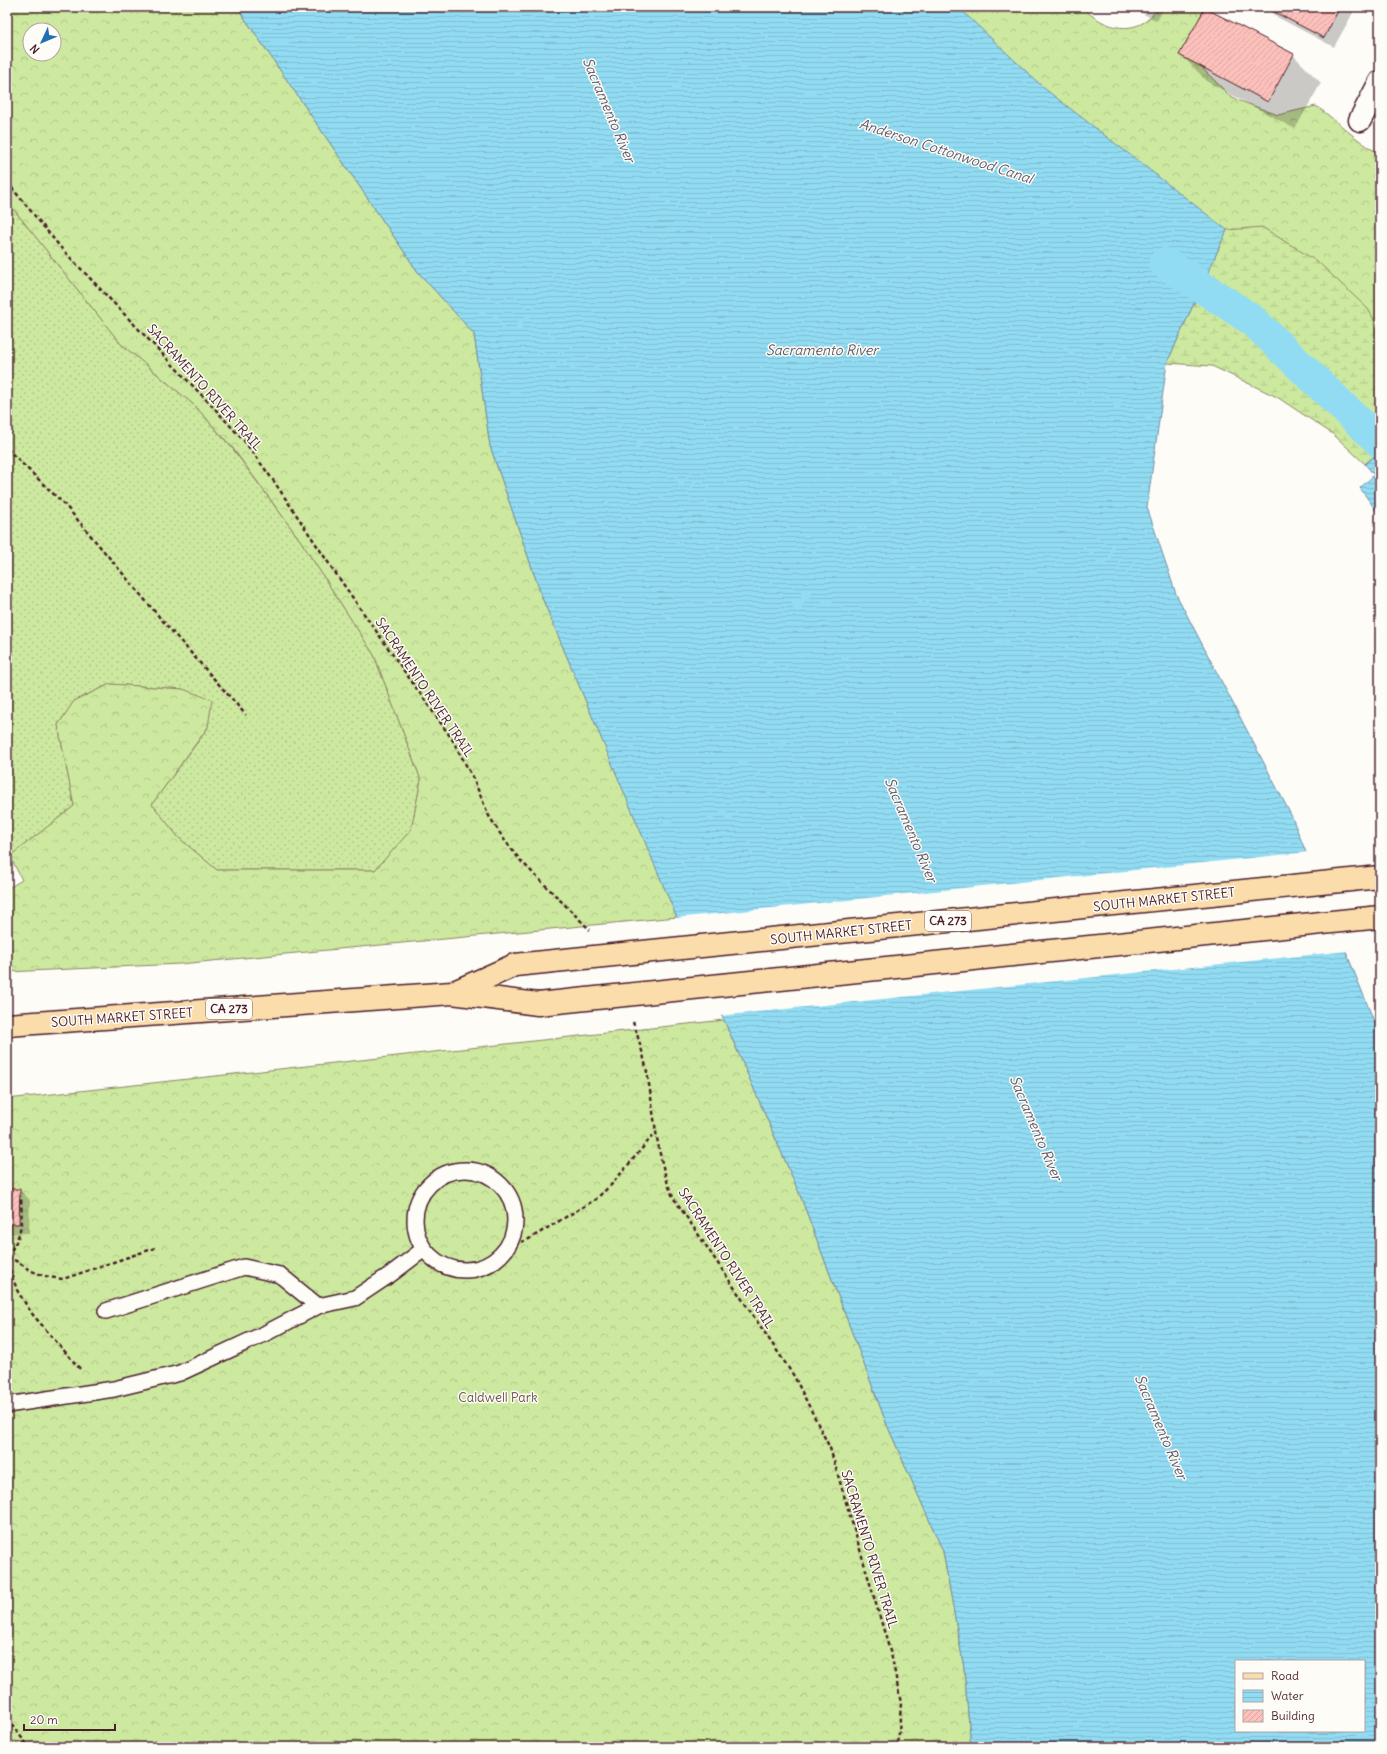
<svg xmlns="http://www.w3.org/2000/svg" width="1387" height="1754" viewBox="0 0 1387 1754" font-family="Delius,sans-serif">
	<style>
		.grass { fill: url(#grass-dots); stroke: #8c8465 }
		.forest { fill: url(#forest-crowns); stroke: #8c8465; fill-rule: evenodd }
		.wetland { fill: url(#wetland-marsh); stroke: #8c8465 }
		.water { fill: url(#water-rules); stroke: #7590a3; fill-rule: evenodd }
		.pier { fill: #fdfcf7 }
		.shadow { fill: #0003 }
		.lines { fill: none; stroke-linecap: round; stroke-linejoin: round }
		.canal { stroke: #92dcf3; stroke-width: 32 }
		.building { fill: url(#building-hatch); stroke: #4a1f2b }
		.service-casing { stroke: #4a1f2b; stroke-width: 18 }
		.minor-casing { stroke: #4a1f2b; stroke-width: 25 }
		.primary-casing { stroke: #4a1f2b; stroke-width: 25 }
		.path { stroke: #4a1f2b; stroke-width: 2.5; stroke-dasharray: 4 3; stroke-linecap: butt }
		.service { stroke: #fdfcf7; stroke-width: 15 }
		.minor { stroke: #fdfcf7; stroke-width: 22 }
		.primary { stroke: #fbddab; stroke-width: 22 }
		.primary-bridge-casing { stroke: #4a1f2b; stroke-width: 25; stroke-linecap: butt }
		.primary-bridge { stroke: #fbddab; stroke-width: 22 }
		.labels { text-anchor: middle; stroke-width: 3; stroke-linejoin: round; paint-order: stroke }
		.shield { fill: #fdfcf7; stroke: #806168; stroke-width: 1 }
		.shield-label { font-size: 12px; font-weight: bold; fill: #4a1f2b }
		.street-label { font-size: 13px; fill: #4a1f2b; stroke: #fdfcf7 }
		.park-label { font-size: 13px; fill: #6b5248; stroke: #fdfcf7 }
		.water-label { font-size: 14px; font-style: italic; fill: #605867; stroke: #fdfcf7 }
	</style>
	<defs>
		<pattern id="grass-dots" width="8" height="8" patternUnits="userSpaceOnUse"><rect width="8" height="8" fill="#cde99f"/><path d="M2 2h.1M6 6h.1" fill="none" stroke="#b2c789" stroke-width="1.8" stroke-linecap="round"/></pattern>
		<pattern id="forest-crowns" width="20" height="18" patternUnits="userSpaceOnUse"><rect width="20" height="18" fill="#cde99f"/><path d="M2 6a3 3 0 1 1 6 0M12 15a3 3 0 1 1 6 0" fill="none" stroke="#b2c789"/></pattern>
		<pattern id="wetland-marsh" width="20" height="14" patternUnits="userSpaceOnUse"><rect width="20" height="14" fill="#cde99f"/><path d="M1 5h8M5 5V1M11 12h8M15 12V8" fill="none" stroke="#b2c789"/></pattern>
		<pattern id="water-rules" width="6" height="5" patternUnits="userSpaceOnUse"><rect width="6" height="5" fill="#92dcf3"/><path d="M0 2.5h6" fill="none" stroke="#7fbcd0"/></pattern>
		<pattern id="building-hatch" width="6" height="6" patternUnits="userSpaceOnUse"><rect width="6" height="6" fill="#fdc1bb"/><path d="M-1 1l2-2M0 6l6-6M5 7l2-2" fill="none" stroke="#daa5a1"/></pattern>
	</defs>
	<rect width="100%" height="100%" fill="#fdfcf7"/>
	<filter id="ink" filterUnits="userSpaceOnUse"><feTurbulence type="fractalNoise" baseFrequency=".025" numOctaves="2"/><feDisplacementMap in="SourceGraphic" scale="8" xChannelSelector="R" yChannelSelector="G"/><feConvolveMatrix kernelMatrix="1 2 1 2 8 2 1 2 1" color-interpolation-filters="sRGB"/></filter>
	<g filter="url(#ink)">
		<path class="grass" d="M 7,201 L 121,344 L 194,405 L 232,448 L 300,540 L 374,655 L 421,780 L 411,830 L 375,870 L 217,870 L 179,838 L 152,804 L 208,728 L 183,689 L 110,684 L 74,701 L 58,725 L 74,806 L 10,856 L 7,852 Z"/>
		<path class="forest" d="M 7,7 L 237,7 L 418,272 L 474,334 L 490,446 L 543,600 L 677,917 L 180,964 L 7,972 L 7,889 L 22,880 L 10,856 L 74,806 L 58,725 L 74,701 L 110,684 L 183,689 L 212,700 L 208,727 L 152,804 L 179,838 L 217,870 L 375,870 L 411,830 L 421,780 L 374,655 L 300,540 L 232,447 L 194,405 L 121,344 L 7,201 ZM 30,30 L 54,30 L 54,54 L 30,54 Z
			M 860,7 L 1082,7 C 1098,23 1124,36 1146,21 C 1151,17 1157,9 1163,7 C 1170,5 1192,7 1201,7 L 1204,14 L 1195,53 L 1204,70 L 1232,98 L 1278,115 L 1316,106 C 1339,122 1356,141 1380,154 L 1380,374 L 1256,265 L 1216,248 Z
			M 724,1020 L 800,1195 L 887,1425 L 943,1551 L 964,1668 L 971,1747 L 7,1747 L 7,1099 Z"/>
		<path class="wetland" d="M 1262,227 L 1318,262 L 1368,309 L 1380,330 L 1380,451 L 1365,464 L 1334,435 L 1277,397 L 1212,366 L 1167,363 L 1227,230 Z"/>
		<path class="water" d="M 237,7 L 958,7 L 1045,89 L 1227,230 L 1167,363 L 1147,507 L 1176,594 L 1291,815 L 1380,1036 L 1380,1747 L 971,1747 L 964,1668 L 943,1551 L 887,1425 L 800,1195 L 724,1020 L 712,1001 L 543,600 L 490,446 L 474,334 L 418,272 ZM 1236,1661 L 1364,1661 L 1364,1731 L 1236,1731 Z
			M 1380,451 L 1380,516 L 1360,488 L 1374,475 L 1365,464 Z"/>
		<path class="pier" d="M 1308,852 L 1348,951 L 719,1016 L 710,1002 L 675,918 Z"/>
		<path class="shadow" d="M 1130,7 L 1165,7 L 1157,21 Z
			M 1266,7 L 1350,7 L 1354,11 L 1334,47 L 1275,16 Z
			M 1180,54 L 1293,55 L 1321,83 L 1295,129 L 1208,82 Z
			M 7,1190 L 20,1190 L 30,1200 L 29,1233 L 7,1234 Z"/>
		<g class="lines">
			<path class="canal" d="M 1165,263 L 1252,320 L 1380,442"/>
		</g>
		<path class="building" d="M 1265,7 L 1340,7 L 1324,38 Z
			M 1205,8 L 1294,54 L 1268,102 L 1179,55 Z
			M 7,1189 L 20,1189 L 19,1224 L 7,1224 Z"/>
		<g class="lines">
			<defs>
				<path id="service" d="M415 1220a50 50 0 1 1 100 0a50 50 0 1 1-100 0Z
					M 106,1311 L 244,1267 L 280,1275 L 318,1306
					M 7,1405 L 114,1389 L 180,1373 L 266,1333 L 318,1306 L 355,1298 L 391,1274 L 424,1249"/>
				<path id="minor" d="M 1360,120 L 1380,82"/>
				<path id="primary" d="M 452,993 L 515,965
					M 7,1025 L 452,993 L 538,1004"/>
			</defs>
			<use href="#service" class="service-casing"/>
			<use href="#minor" class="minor-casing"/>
			<use href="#primary" class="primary-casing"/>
			<path class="path" d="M 7,182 L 62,249 L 215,409 L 245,442 L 273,480 L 334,571 L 452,739 L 473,778 L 489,816 L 503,838 L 520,860 L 590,930
				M 7,449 L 65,505 L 161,619 L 246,715
				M 633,1022 C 639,1040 645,1059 648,1078 C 655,1119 657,1159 673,1197 L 794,1376 L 830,1448 L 892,1658 L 901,1703 L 898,1747
				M 508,1247 L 529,1239 L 596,1199 L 612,1184 L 655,1133
				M 7,1256 C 23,1236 22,1221 21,1196
				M 7,1259 C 18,1259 23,1267 32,1271 C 42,1276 53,1278 63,1279 L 155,1248
				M 7,1263 L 18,1292 L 33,1315 L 81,1370
				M 7,1719 L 29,1747"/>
			<use href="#service" class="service"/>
			<use href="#minor" class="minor"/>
			<use href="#primary" class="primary"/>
			<defs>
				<path id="primary-bridge" d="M 515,965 L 1380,877
					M 538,1004 L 1380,917"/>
			</defs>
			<use href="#primary-bridge" class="primary-bridge-casing"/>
			<use href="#primary-bridge" class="primary-bridge"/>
		</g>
	</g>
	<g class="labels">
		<g class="shield">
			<rect x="925" y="911" width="46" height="20" rx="3"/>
			<rect x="206" y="999" width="46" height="20" rx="3"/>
		</g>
		<g class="shield-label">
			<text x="948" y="925">CA 273</text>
			<text x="229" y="1013">CA 273</text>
		</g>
		<g class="street-label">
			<text transform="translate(205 387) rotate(48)" y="5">SACRAMENTO RIVER TRAIL</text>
			<text transform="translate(425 687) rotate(56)" y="5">SACRAMENTO RIVER TRAIL</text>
			<text transform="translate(1164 899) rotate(-6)" y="5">SOUTH MARKET STREET</text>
			<text transform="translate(841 932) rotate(-6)" y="5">SOUTH MARKET STREET</text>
			<text transform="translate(122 1017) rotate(-4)" y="5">SOUTH MARKET STREET</text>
			<text transform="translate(727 1258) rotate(57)" y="5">SACRAMENTO RIVER TRAIL</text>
			<text transform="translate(870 1549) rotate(73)" y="5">SACRAMENTO RIVER TRAIL</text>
		</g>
		<g class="park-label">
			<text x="498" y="1402">Caldwell Park</text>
		</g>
		<g class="water-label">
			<text transform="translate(609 110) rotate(67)" y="5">Sacramento River</text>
			<text transform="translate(946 151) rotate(18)" y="5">Anderson Cottonwood Canal</text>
			<text x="822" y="355">Sacramento River</text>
			<text transform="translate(911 830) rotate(67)" y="5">Sacramento River</text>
			<text transform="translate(1036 1128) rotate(67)" y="5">Sacramento River</text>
			<text transform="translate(1161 1427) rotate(67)" y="5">Sacramento River</text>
		</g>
	</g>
	<rect width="1387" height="1754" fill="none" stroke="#fdfcf7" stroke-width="24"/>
	<rect x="12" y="12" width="1363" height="1730" fill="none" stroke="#4a1f2b" stroke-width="1.5" filter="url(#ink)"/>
	<rect x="1235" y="1660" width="130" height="72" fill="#fdfcf7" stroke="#b5a4a5"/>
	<rect x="1243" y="1673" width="20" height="6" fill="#fbddab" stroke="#b5a4a5"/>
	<text x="1271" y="1680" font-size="12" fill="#4a1f2b">Road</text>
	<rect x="1243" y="1690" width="20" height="12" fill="url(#water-rules)" stroke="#b5a4a5"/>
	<text x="1271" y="1700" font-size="12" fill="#4a1f2b">Water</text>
	<rect x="1243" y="1710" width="20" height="12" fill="url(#building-hatch)" stroke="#b5a4a5"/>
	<text x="1271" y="1720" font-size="12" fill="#4a1f2b">Building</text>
	<g transform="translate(42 42) rotate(226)"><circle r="19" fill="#fdfcf7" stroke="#b5a4a5"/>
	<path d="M0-3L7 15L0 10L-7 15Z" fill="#1f6fb2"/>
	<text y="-6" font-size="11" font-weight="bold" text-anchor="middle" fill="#4a1f2b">N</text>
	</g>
	<path d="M24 1724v6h91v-6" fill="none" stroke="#4a1f2b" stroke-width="2"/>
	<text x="30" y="1724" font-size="12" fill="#4a1f2b" stroke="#fdfcf7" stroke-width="3" paint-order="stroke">20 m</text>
</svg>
